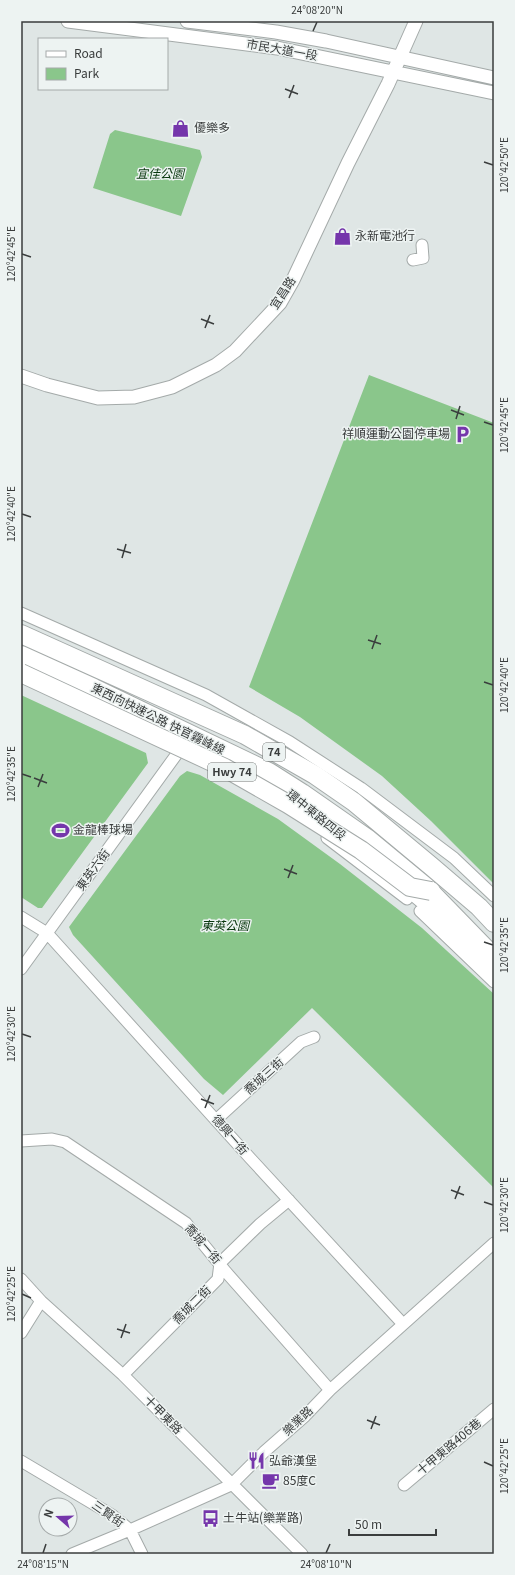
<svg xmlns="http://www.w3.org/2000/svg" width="515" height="1575" viewBox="0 0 515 1575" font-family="Georgia,'Noto Sans TC',serif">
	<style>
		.green { fill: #8ac68b }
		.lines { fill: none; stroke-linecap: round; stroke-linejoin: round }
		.minor-casing { stroke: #a4aaa9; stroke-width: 13 }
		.tertiary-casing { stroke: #a4aaa9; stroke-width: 15 }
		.trunk-casing { stroke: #a4aaa9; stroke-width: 20 }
		.minor { stroke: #fff; stroke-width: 11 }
		.tertiary { stroke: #fff; stroke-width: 13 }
		.trunk { stroke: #fff; stroke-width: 18 }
		.trunk-bridge-casing { stroke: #a4aaa9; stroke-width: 20; stroke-linecap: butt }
		.trunk-bridge { stroke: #fff; stroke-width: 18 }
		.ticks { fill: none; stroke: #3a3d3d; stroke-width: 1.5 }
		.labels { text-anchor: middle; stroke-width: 3; stroke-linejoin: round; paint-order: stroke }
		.shield { fill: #edf3f2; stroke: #707473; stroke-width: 1 }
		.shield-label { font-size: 11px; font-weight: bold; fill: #3a3d3d }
		.street-label { font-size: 12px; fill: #3a3d3d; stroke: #edf3f2 }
		.poi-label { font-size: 12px; fill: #3a3d3d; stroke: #edf3f2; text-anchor: start }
		.park-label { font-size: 12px; font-style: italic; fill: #09380e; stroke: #edf3f2 }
		.neatline { fill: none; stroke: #3a3d3d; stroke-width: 1.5 }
		.ticks-label { font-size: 10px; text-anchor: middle; fill: #3a3d3d }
	</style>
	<rect width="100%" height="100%" fill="#dfe6e5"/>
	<path class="green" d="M 115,130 L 200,150 L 202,157 L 181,216 L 93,188 L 110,134 Z
		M 369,375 L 494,423 L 494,884 L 431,821 L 382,776 L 300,717 L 249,687 Z
		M 21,695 L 146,753 L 148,763 L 42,908 L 38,908 L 21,897 Z
		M 187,771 L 200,775 L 278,819 L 340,864 L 422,928 L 494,994 L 494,1188 L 312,1008 L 223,1095 L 204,1079 L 73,935 L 69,927 L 180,776 Z"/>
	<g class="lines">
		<defs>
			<path id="minor" d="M 413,260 L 423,258 L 422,245
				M 21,613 L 206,695 L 290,742 L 361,788 L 454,858 L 494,896
				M 327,838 L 407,899
				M 403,887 L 454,930 L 494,970
				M 420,911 L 494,982
				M 21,917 L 47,933 L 250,1158 L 403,1324
				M 21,969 L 179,751
				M 217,1119 L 301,1042 L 314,1037
				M 21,1141 L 52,1139 L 65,1142 L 186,1223 L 226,1272 L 330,1390
				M 21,1279 L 41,1301 L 123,1375 L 302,1554
				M 21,1333 L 41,1301
				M 123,1375 L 218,1279 L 220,1263 L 260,1224 L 289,1200
				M 21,1461 L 112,1515 L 130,1530 L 142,1554
				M 404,1485 L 494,1409
				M 72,1554 L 130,1530 L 231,1485 L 264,1452 L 305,1416 L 330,1390 L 494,1243"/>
			<path id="tertiary" d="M 68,21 L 277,48 L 494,93
				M 187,21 L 276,32 L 326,41 L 494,78
				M 21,376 L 47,385 L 98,398 L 134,397 L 172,387 L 216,365 L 235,351 L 280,303 L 293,280 L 348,163 L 388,84 L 416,21"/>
			<path id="trunk" d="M 21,634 L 245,735 L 315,775 L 354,802 L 431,866 L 479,907 L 494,923
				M 21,655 L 94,688 L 269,772 L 302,793 L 368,839 L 426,887 L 494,957"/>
		</defs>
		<use href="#minor" class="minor-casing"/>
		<use href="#tertiary" class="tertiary-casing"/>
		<use href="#trunk" class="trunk-casing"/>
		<use href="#minor" class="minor"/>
		<use href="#tertiary" class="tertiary"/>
		<use href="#trunk" class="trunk"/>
		<defs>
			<path id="trunk-bridge" d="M 21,673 L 225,768 L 288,804 L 361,850 L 410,887 L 431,891"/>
		</defs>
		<use href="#trunk-bridge" class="trunk-bridge-casing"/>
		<use href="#trunk-bridge" class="trunk-bridge"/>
	</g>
	<path class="ticks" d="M 313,31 L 317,22M 285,89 L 298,94M 289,98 L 294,85M 484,162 L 493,165M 22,254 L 31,257M 201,319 L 214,324M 205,328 L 210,315M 451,410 L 464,415M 456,419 L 460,406M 484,422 L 493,425M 22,514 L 31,517M 117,549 L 131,553M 122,558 L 126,544M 368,640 L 381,644M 372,649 L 377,635M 484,682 L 493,685M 22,774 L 31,777M 34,778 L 47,783M 38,787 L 43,774M 284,869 L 297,874M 288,878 L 293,865M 484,942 L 493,945M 22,1034 L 31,1037M 201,1099 L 214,1104M 205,1108 L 210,1095M 451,1190 L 464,1195M 455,1199 L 460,1186M 484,1202 L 493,1205M 22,1294 L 31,1298M 117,1329 L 130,1333M 121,1338 L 126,1324M 367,1420 L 380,1425M 371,1429 L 376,1416M 484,1462 L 493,1466M 43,1553 L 46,1544M 326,1553 L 330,1544"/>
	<defs>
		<symbol id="shop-bare" viewBox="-9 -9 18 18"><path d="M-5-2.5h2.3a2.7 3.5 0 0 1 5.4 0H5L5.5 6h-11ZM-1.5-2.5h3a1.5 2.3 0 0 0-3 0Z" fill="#7536ab" stroke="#edf3f2" stroke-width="2.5" paint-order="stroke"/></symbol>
		<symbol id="parking-bare" viewBox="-9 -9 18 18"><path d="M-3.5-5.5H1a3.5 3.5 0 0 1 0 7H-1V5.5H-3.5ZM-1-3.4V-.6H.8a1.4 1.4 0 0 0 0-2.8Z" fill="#7536ab" stroke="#edf3f2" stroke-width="2.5" paint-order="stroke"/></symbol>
		<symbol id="stadium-bare" viewBox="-9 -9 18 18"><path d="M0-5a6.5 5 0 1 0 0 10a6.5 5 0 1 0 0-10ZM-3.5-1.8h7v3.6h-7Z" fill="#7536ab" stroke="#edf3f2" stroke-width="2.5" paint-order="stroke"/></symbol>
		<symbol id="restaurant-bare" viewBox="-9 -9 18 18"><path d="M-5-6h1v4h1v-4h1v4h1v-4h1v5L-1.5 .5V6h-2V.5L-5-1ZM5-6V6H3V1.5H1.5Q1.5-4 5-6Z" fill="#7536ab" stroke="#edf3f2" stroke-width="2.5" paint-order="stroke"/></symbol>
		<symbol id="cafe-bare" viewBox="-9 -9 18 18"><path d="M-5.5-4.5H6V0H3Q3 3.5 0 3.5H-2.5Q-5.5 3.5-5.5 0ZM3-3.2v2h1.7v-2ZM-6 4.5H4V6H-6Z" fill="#7536ab" stroke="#edf3f2" stroke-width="2.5" paint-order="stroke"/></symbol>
		<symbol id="bus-bare" viewBox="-9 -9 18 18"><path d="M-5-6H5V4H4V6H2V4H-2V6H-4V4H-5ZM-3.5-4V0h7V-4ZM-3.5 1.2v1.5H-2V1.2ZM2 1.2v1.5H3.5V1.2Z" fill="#7536ab" stroke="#edf3f2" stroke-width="2.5" paint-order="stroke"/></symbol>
	</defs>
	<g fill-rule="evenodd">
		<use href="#shop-bare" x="168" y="116" width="25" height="25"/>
		<use href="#shop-bare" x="330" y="224" width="25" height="25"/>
		<use href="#parking-bare" x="450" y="422" width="25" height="25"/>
		<use href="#stadium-bare" x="48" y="818" width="25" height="25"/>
		<use href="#restaurant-bare" x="244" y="1448" width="25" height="25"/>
		<use href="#cafe-bare" x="258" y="1468" width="25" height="25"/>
		<use href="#bus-bare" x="198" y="1506" width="25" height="25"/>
	</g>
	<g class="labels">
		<g class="shield">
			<rect x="263" y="743" width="22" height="18" rx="3"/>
			<rect x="208" y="763" width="48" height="18" rx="3"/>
		</g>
		<g class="shield-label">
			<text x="274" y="756">74</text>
			<text x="232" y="776">Hwy 74</text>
		</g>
		<g class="street-label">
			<text transform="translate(282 50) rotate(10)" y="4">市民大道一段</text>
			<text transform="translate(283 293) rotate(-57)" y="4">宜昌路</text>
			<text transform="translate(158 719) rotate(26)" y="4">東西向快速公路 快官霧峰線</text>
			<text transform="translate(316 815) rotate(39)" y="4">環中東路四段</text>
			<text transform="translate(93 870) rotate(-54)" y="4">東英六街</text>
			<text transform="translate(264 1076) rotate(-42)" y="4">喬城三街</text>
			<text transform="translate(230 1135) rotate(49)" y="4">德興一街</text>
			<text transform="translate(203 1244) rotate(49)" y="4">喬城一街</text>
			<text transform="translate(192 1305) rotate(-45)" y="4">喬城二街</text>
			<text transform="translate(163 1415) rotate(45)" y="4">十甲東路</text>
			<text transform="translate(298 1421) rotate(-43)" y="4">樂業路</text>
			<text transform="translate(449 1447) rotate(-40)" y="4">十甲東路406巷</text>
			<text transform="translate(108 1514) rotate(35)" y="4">三賢街</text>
		</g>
		<g class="poi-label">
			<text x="194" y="132">優樂多</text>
			<text x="355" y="240">永新電池行</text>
			<text x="450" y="438" text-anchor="end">祥順運動公園停車場</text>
			<text x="73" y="834">金龍棒球場</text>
			<text x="269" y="1465">弘爺漢堡</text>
			<text x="283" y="1485">85度C</text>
			<text x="223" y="1522">土牛站(樂業路)</text>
		</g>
		<g class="park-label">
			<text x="160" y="178">宜佳公園</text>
			<text x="225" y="930">東英公園</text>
		</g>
	</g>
	<rect width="515" height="1575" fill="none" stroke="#edf3f2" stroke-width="44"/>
	<rect x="38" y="38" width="130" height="52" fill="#edf3f2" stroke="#a5aaaa"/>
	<rect x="46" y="51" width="20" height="6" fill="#ffffff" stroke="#a5aaaa"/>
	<text x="74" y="58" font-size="12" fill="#3a3d3d">Road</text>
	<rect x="46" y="68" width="20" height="12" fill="#8ac68b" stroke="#a5aaaa"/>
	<text x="74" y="78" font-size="12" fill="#3a3d3d">Park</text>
	<g transform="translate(58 1517) rotate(290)"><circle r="19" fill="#edf3f2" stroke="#a5aaaa"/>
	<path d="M0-3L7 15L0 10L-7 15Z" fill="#7536ab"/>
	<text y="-6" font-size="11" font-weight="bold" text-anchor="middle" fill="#3a3d3d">N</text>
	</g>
	<path d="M349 1529v6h87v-6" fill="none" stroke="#3a3d3d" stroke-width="2"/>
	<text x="355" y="1529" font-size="12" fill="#3a3d3d" stroke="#edf3f2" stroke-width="3" paint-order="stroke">50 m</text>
	<rect x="22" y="22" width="471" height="1531" class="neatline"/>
	<g class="ticks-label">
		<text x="317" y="14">24°08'20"N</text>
		<text transform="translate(504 165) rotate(-90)" y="4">120°42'50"E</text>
		<text transform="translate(11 254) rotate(-90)" y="4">120°42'45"E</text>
		<text transform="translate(504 425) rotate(-90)" y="4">120°42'45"E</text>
		<text transform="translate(11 514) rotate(-90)" y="4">120°42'40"E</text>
		<text transform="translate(504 685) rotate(-90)" y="4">120°42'40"E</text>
		<text transform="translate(11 774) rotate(-90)" y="4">120°42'35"E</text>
		<text transform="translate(504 945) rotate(-90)" y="4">120°42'35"E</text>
		<text transform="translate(11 1034) rotate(-90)" y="4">120°42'30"E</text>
		<text transform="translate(504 1205) rotate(-90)" y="4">120°42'30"E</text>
		<text transform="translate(11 1294) rotate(-90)" y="4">120°42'25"E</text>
		<text transform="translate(504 1466) rotate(-90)" y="4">120°42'25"E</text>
		<text x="43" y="1568">24°08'15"N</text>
		<text x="326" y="1568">24°08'10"N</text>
	</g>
</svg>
